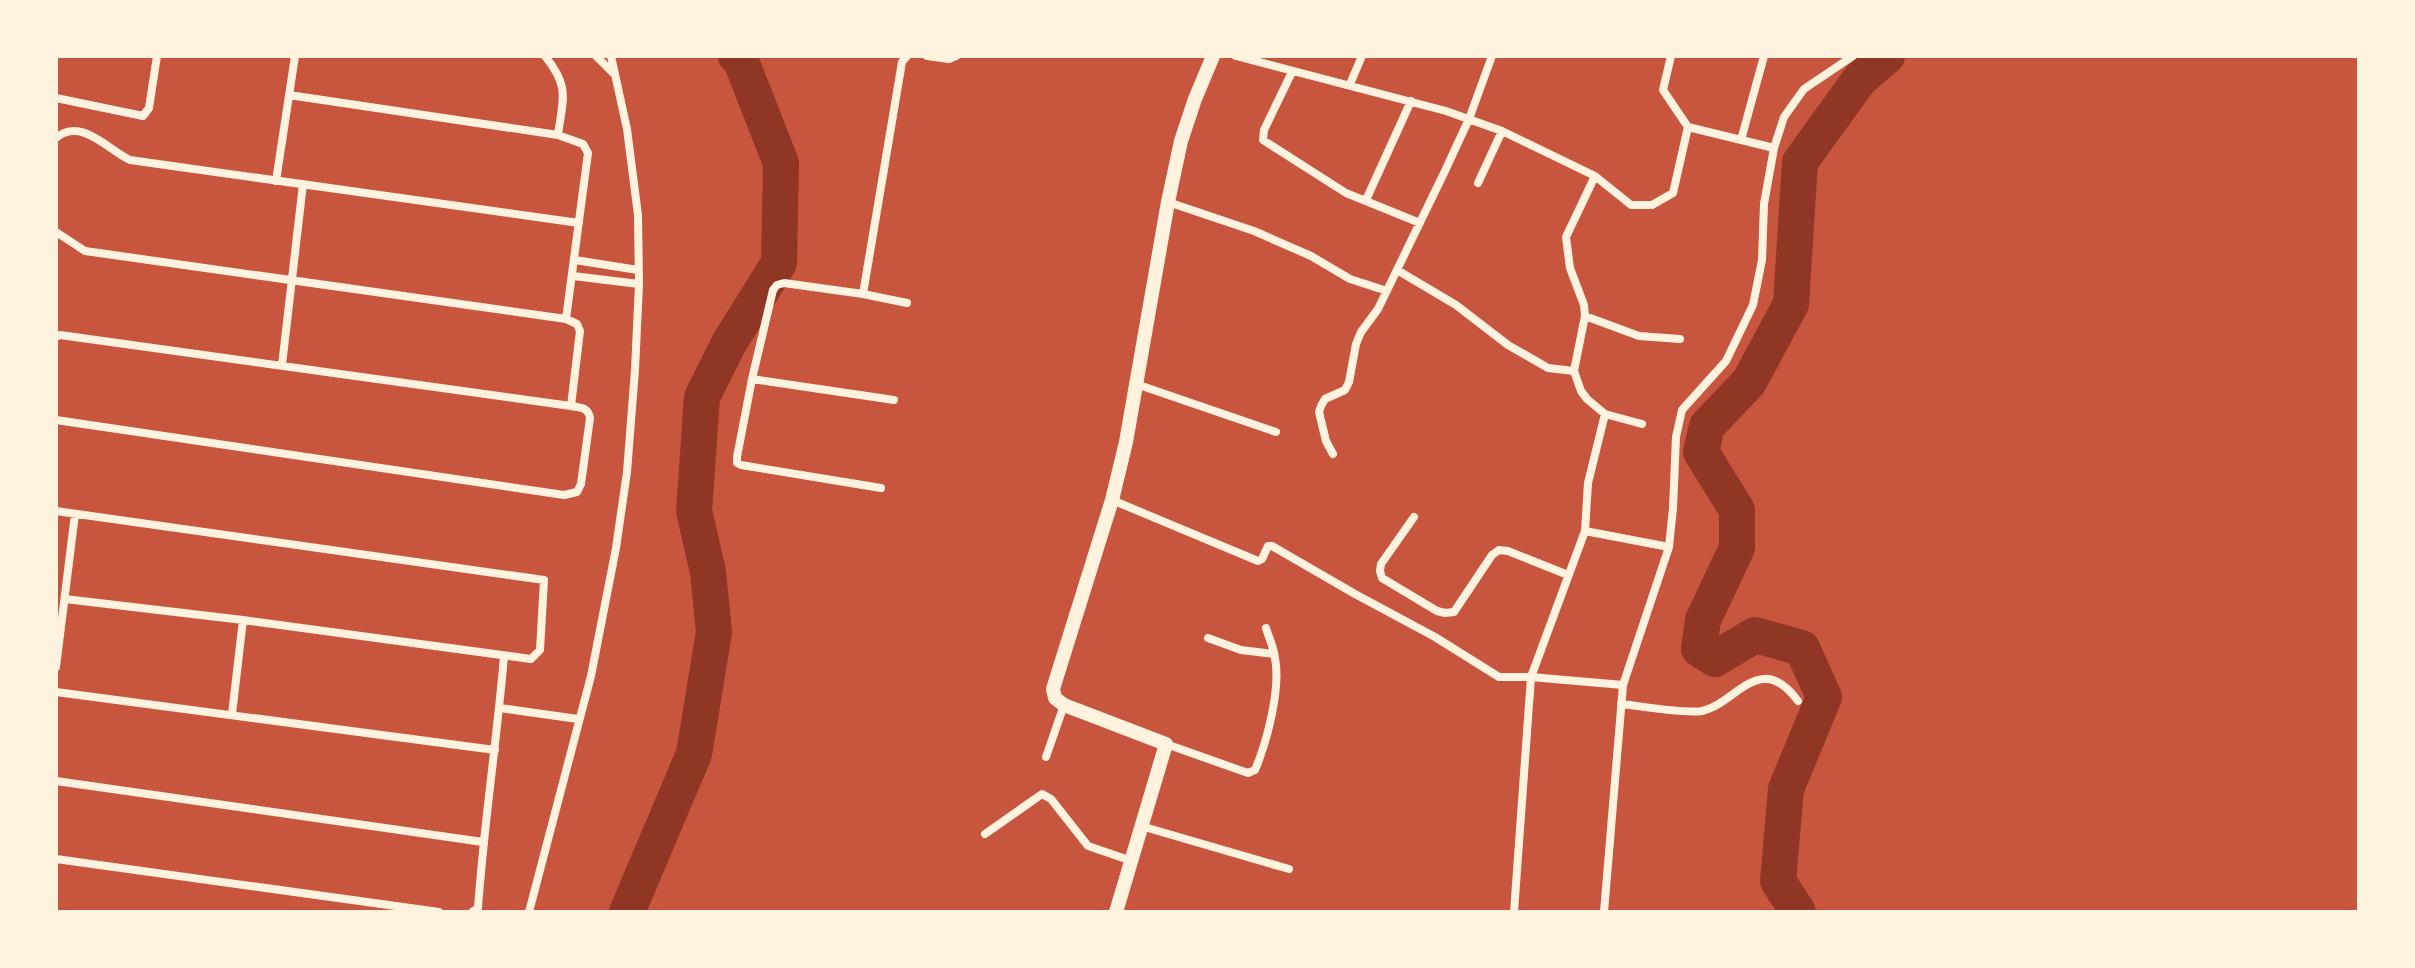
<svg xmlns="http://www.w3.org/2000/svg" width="2415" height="968" viewBox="0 0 2415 968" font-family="'Work Sans',sans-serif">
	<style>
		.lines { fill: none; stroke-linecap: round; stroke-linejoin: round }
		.river { stroke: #8f3625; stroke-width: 36 }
		.minor { stroke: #fff3e0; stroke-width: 8 }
		.tertiary { stroke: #fff3e0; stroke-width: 14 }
	</style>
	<rect width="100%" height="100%" fill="#c8553d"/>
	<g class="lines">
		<path class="river" d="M 627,912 L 694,754 L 714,632 L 708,572 L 694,511 L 702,397 L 729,343 L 779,263 L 781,163 L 741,61 L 736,56
			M 1798,912 L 1778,881 L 1786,789 L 1824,697 L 1802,648 L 1755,635 L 1715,659 L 1699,649 L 1703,620 L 1737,548 L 1737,510 L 1701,452 L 1707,426 L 1749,382 L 1791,304 L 1800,162 L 1860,79 L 1887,56"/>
		<path class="minor" d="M 545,56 C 570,87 563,98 558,135
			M 596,56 L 613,73
			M 927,56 L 949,59 L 956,56
			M 1236,56 L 1446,111 L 1502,131 L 1595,176 L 1631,205 L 1652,205 L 1673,193 L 1688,127
			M 1671,56 L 1663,90 L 1688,127 L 1774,148
			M 1292,72 L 1264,130 L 1263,140 L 1346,193 L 1420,223
			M 1350,84 L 1362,56
			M 289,95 L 558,135 L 583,144 L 588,153 L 566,319
			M 56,98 L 143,116 L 149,108 L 157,56
			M 56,138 C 81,117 107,149 130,160 L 579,223
			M 1741,140 L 1764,56
			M 1595,176 L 1566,237 L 1570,268 L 1584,305 L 1585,316 L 1574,371 L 1581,391 L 1587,399 L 1605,414 L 1642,424
			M 276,181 L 295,56
			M 1478,183 L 1502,131
			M 1366,200 L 1411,101
			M 1168,202 L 1254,231 L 1311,256 L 1350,279 L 1387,291
			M 56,232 L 85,251 L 566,319 L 577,324 L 580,331 L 571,406
			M 575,260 L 638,270
			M 1397,270 L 1456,305 L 1508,345 L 1548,368 L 1574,371
			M 573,276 L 639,284
			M 863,294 L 902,62 L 907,56
			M 1585,316 L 1639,336 L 1680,339
			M 56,337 L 60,335 L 571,406 C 581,408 588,407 590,418 L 581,484 L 577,492 L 564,495 L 56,420
			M 282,365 L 303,184
			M 752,379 L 894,400
			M 1136,384 L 1276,432
			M 1333,454 L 1326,441 L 1319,412 L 1321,406 L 1325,399 L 1345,390 L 1349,382 L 1356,344 L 1361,332 L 1378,309 L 1444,173 L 1469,119 L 1492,56
			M 881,488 L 741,465 L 737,463 L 737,457 L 752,379 L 773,290 L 777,285 L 784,283 L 863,294 L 907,303
			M 1112,500 L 1258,561 L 1262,559 L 1268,546 L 1272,546 L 1355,594 L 1435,637 L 1499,677 L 1531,677 L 1623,685
			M 56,511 L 544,580 L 540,650 L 531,659 L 243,620 L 65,599
			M 1414,517 L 1381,564 L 1380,571 L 1382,578 L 1437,611 L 1445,613 L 1454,612 L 1492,555 L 1499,550 L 1508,551 L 1568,575
			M 1585,531 L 1588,483 L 1605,414
			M 1208,638 L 1241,650 L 1274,654
			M 56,667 L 75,514
			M 56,692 L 495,750
			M 1621,704 C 1640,706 1685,714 1702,711 C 1736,704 1760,649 1798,701
			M 500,708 L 578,719
			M 232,714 L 243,620
			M 1166,744 L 1248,773 L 1255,770 C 1267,742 1281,688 1275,658 C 1274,648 1269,638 1266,628
			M 1046,757 L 1064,705
			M 56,781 L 483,842
			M 1141,826 L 1289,869
			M 985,834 L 1042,794 L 1051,799 L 1088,846 L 1132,861
			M 56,859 L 439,912
			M 472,912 L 478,908 C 484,823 497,740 504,656
			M 529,912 L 591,676 L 616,548 L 627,472 L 635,370 L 639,284 L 638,215 L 627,129 L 611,56
			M 1514,912 L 1531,677 L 1585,531 L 1669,547
			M 1604,912 L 1623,685 L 1669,547 L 1673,508 L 1676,437 L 1682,410 L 1726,361 L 1753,305 L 1762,260 L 1764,204 L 1774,148 L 1784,117 L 1804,89 L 1853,56"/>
		<path class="tertiary" d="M 1116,912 L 1166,744 L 1064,705 L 1055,698 L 1053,689 L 1112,500 L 1126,442 L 1168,202 L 1181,141 L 1195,99 L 1213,56"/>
	</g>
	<rect width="2415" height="968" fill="none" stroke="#fff3e0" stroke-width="116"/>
</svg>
